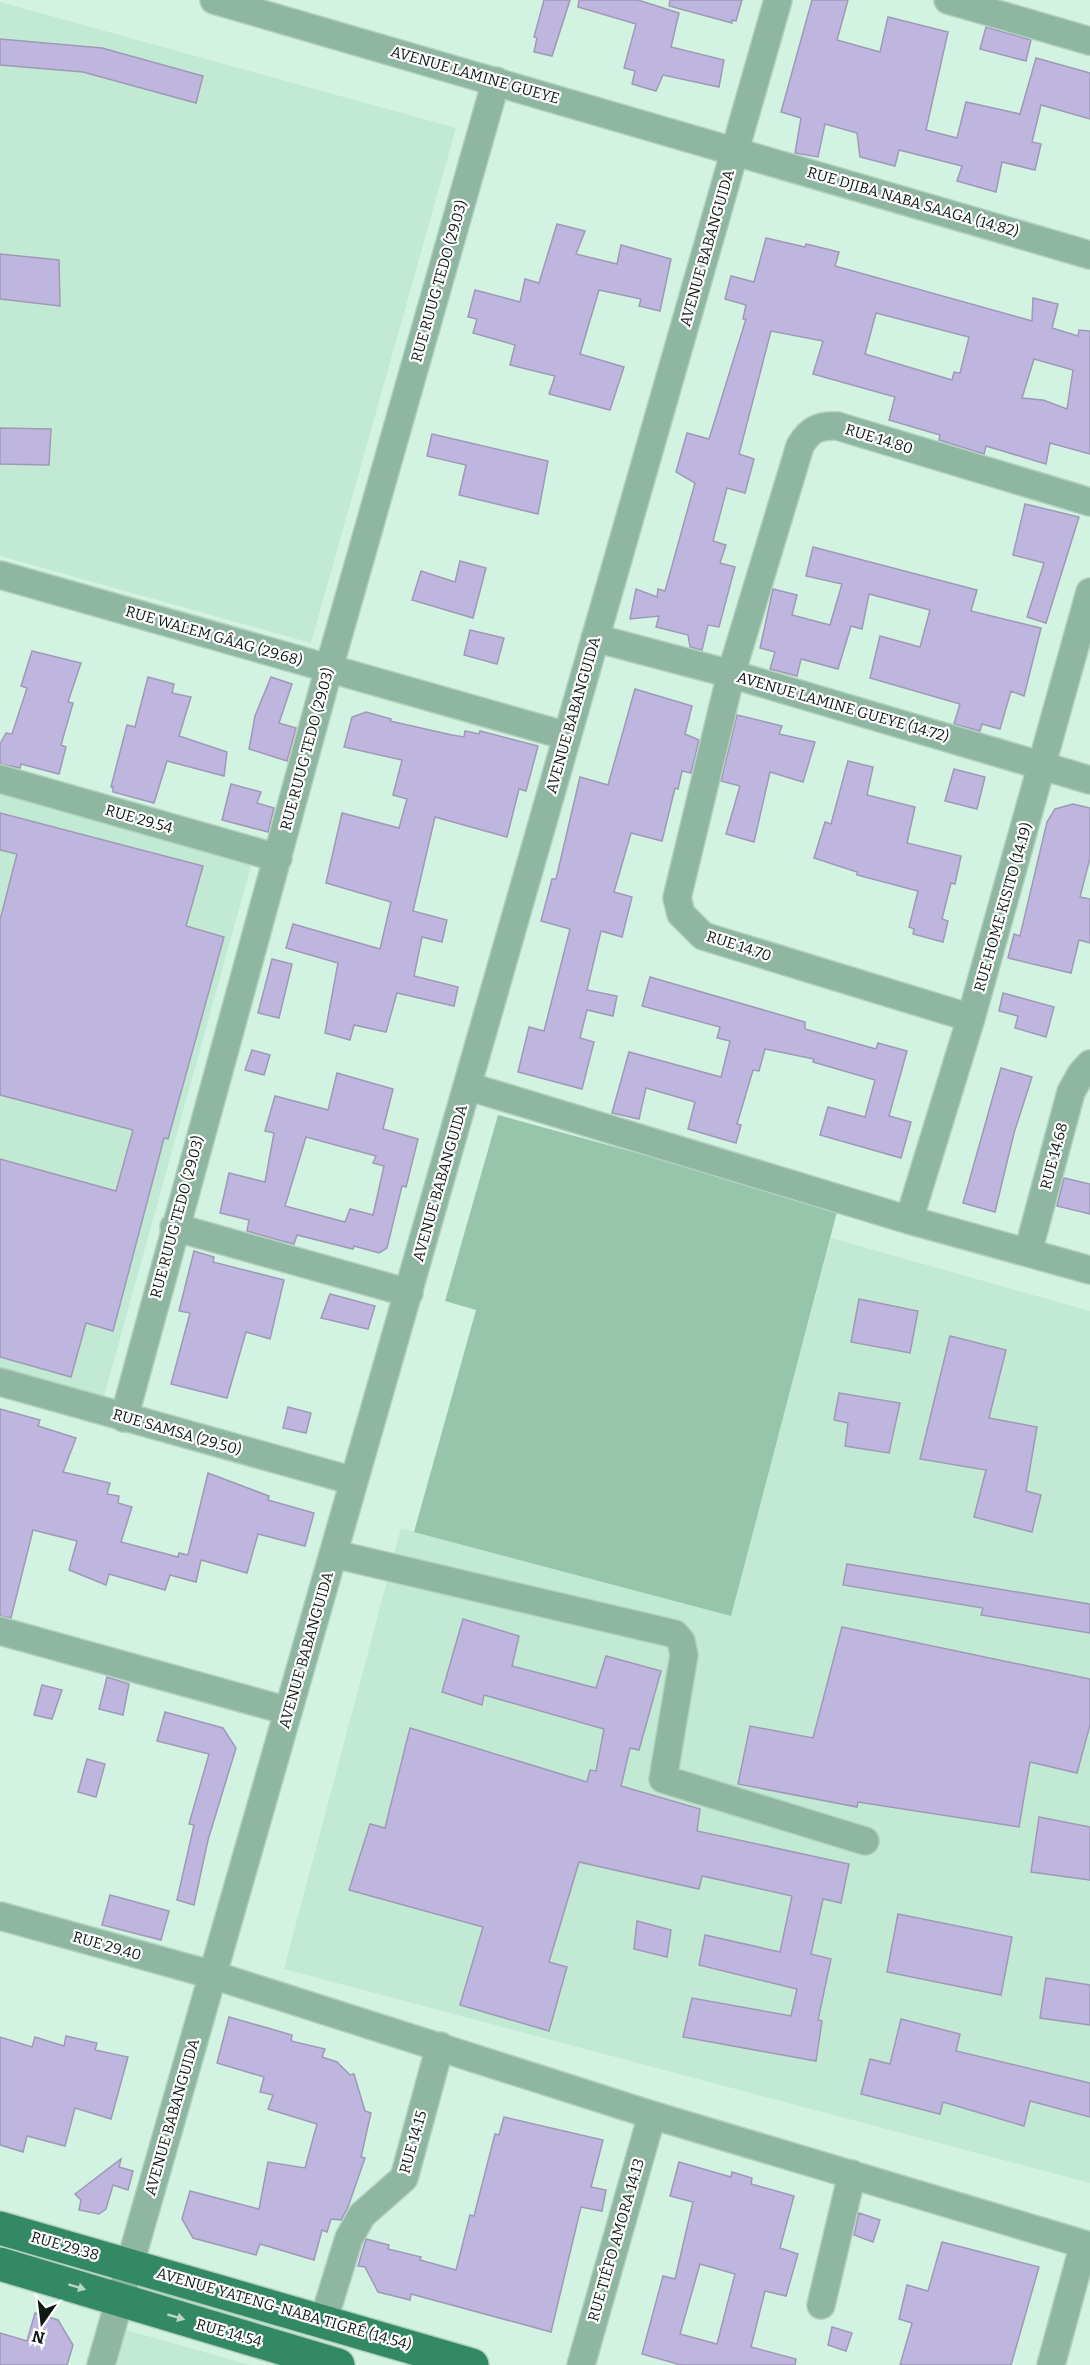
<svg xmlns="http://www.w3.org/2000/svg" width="1090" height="2365" viewBox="0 0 1090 2365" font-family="Bitter,serif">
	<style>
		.built { fill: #c1e9d3 }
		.forest { fill: #97c5ac }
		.building { fill: #bfb6e0; stroke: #9f99b6; stroke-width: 1.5; fill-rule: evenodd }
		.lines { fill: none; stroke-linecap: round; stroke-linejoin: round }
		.minor-casing { stroke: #b2d0c0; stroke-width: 30 }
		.major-casing { stroke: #b2d0c0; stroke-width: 36 }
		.minor { stroke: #8eb6a1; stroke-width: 27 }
		.major { stroke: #338964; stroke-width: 33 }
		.oneway { fill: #b8d6c9 }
		.labels { text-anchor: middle; stroke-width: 4.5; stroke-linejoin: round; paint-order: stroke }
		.street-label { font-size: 15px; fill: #0d1812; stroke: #fff }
	</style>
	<rect width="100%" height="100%" fill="#d2f3e1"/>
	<path class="built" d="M 0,2 L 456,128 L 311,643 L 0,556 Z
		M 0,793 L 252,862 L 103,1400 L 0,1371 Z
		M 831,1238 L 1090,1311 L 1090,2183 L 284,1969 L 401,1528 L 730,1616 Z
		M 126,2330 L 250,2365 L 116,2365 Z"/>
	<path class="forest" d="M 498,1115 L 838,1208 L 731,1616 L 414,1532 L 476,1310 L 445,1301 Z"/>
	<path class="building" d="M 544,0 L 570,0 L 552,56 L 534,52 L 537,38 L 534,37 Z
		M 579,0 L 638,0 L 679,13 L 671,47 L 724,60 L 719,87 L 663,75 L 656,91 L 632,84 L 635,71 L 624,68 L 636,24 L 578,7 Z
		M 670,0 L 742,0 L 736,21 L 732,20 L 732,23 L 669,6 Z
		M 812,0 L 848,0 L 837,40 L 880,52 L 888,17 L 948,32 L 926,130 L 957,138 L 966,102 L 1020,114 L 1036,58 L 1090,73 L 1090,119 L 1041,105 L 1032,142 L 1041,144 L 1035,170 L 1002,162 L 996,192 L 957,181 L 962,166 L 899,150 L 895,166 L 860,157 L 857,133 L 825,124 L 818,157 L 795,153 L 801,118 L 781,112 Z
		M 986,27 L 1031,40 L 1026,61 L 980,49 Z
		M 0,39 L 102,48 L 203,76 L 196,103 L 83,72 L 0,65 Z
		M 557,224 L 585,231 L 576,254 L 617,264 L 621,245 L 671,259 L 660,311 L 639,306 L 641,299 L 599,290 L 580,354 L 624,367 L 610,410 L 549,394 L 555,376 L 510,365 L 515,345 L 473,333 L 477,319 L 468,317 L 475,290 L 520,302 L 525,279 L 539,283 Z
		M 766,238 L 805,247 L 806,244 L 839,252 L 835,266 L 1032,321 L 1033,298 L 1058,304 L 1052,328 L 1078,336 L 1079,330 L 1090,331 L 1090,454 L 1050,443 L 1046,464 L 986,446 L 984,454 L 939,440 L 940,435 L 889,420 L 895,397 L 813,374 L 823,341 L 771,331 L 739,454 L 754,459 L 745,493 L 727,488 L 713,541 L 726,545 L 720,563 L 735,567 L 719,627 L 708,625 L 702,650 L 690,647 L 688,635 L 656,627 L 659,616 L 630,619 L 636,589 L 657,597 L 658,589 L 665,591 L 695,483 L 676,472 L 687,433 L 709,439 L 746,319 L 743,319 L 746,305 L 725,299 L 731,276 L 754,282 ZM 876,313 L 969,337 L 960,373 L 954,372 L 952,380 L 865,354 ZM 1034,359 L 1073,370 L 1067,409 L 1043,400 L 1022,398 Z
		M 0,254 L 59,260 L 60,306 L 0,299 Z
		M 0,428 L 51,429 L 49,465 L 0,464 Z
		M 432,434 L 548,461 L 538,514 L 459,495 L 466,465 L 427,456 Z
		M 1025,504 L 1079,517 L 1046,623 L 1027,617 L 1044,563 L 1013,555 Z
		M 813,547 L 977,590 L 971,611 L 1041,628 L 1024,696 L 1011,691 L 1000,729 L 982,724 L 980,731 L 954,724 L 960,704 L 870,678 L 880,636 L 920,647 L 930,610 L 869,594 L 862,629 L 851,626 L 838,669 L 801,659 L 797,676 L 770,669 L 775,652 L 760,648 L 773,589 L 797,595 L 792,615 L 830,625 L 842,584 L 806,576 Z
		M 460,561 L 486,568 L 473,618 L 412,600 L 421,571 L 455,582 Z
		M 470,630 L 504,638 L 497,664 L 464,655 Z
		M 32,651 L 81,663 L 68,702 L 73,703 L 61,745 L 66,747 L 59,774 L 21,764 L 20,768 L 0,764 L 0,744 L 6,733 L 12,734 L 27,688 L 21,686 Z
		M 148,677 L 174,684 L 172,693 L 191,697 L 179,736 L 227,752 L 224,776 L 167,761 L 154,803 L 113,792 L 113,787 L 111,787 L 127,725 L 135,727 Z
		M 271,677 L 292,684 L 279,723 L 296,728 L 287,761 L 249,749 L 255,716 Z
		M 635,689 L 692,706 L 685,734 L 699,740 L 691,773 L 682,771 L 678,789 L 675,788 L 662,841 L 631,833 L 614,892 L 632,897 L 622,937 L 601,931 L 587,990 L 617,996 L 613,1016 L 587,1010 L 580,1038 L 594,1042 L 582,1089 L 518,1072 L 529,1027 L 544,1031 L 570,929 L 541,921 L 552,879 L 556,879 L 580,777 L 608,785 Z
		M 366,712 L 391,719 L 390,721 L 452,735 L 464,737 L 465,731 L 479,734 L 480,731 L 538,746 L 526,791 L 519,789 L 507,837 L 435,817 L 413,911 L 447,920 L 442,942 L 422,937 L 414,976 L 458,987 L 454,1006 L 397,993 L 386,1032 L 354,1025 L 350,1040 L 325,1033 L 338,963 L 286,948 L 293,924 L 380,949 L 391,902 L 326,883 L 342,813 L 399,828 L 407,799 L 393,795 L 402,760 L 344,747 L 352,717 Z
		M 737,715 L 782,726 L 779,734 L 815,742 L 803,782 L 770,772 L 754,842 L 726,834 L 740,786 L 721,781 Z
		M 848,761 L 873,767 L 867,795 L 915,807 L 907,843 L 961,856 L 955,884 L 951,883 L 942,919 L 948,921 L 943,942 L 913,934 L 914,929 L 909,927 L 918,891 L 857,875 L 857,872 L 814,858 L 825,822 L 831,824 Z
		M 954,769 L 985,777 L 977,809 L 945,801 Z
		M 231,784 L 261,792 L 257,803 L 274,808 L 268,832 L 222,820 Z
		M 1073,804 L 1090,808 L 1090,858 L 1080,897 L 1090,899 L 1090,943 L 1079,940 L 1071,973 L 1008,958 L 1014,934 L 1020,936 L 1047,822 L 1055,809 Z
		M 0,813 L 203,866 L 186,926 L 224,937 L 168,1139 L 164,1138 L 113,1331 L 86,1323 L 71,1377 L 0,1357 L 0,1159 L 116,1191 L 133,1130 L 0,1095 L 0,920 L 17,854 L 0,850 Z
		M 272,959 L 292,964 L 279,1018 L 258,1013 Z
		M 650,977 L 805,1022 L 805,1029 L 876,1049 L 878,1043 L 907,1051 L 889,1116 L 911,1122 L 901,1158 L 820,1135 L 828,1107 L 865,1117 L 875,1080 L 813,1062 L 814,1059 L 765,1049 L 759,1071 L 753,1070 L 737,1124 L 741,1125 L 736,1143 L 688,1129 L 695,1102 L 646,1088 L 639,1119 L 612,1113 L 629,1052 L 721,1077 L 730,1041 L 717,1038 L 720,1027 L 642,1006 Z
		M 1003,993 L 1054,1007 L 1046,1037 L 1015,1028 L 1018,1016 L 999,1011 Z
		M 252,1050 L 270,1055 L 264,1075 L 245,1070 Z
		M 1001,1068 L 1032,1077 L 1014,1133 L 995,1212 L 963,1203 Z
		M 337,1073 L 393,1089 L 383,1129 L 418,1139 L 406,1187 L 402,1186 L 387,1248 L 379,1253 L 354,1246 L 353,1249 L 297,1235 L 294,1244 L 282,1241 L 247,1231 L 249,1220 L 220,1213 L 229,1173 L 265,1182 L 274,1133 L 265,1131 L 275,1096 L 328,1110 ZM 306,1137 L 376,1156 L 373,1163 L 384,1166 L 373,1215 L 350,1209 L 345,1222 L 285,1206 Z
		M 1064,1178 L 1090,1184 L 1090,1214 L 1057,1206 Z
		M 194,1251 L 214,1257 L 213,1262 L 284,1280 L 270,1339 L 246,1332 L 227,1398 L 171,1384 L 190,1313 L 179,1311 Z
		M 330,1294 L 375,1306 L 368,1329 L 321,1318 Z
		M 859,1299 L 918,1311 L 910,1353 L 851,1342 Z
		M 950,1336 L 1006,1350 L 989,1418 L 1037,1427 L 1026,1491 L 1041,1495 L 1032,1532 L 974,1517 L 986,1470 L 920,1459 Z
		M 839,1393 L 900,1403 L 889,1453 L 845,1446 L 848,1423 L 834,1420 Z
		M 288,1407 L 311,1413 L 306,1433 L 283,1428 Z
		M 0,1409 L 40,1420 L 38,1426 L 76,1438 L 63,1472 L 110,1483 L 107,1494 L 119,1496 L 118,1503 L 132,1507 L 121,1542 L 178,1557 L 179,1553 L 188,1555 L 208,1473 L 269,1496 L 268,1500 L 314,1513 L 305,1546 L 258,1534 L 247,1573 L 201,1560 L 196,1582 L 170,1575 L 165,1590 L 109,1574 L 106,1585 L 69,1570 L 77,1541 L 33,1530 L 11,1618 L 0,1616 Z
		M 847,1564 L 1090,1604 L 1090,1633 L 981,1615 L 983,1608 L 843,1585 Z
		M 463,1619 L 519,1636 L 512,1666 L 596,1688 L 606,1656 L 661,1671 L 639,1750 L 630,1748 L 621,1786 L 700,1809 L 697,1831 L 849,1864 L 841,1903 L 823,1899 L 811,1954 L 831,1959 L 818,2020 L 822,2021 L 816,2061 L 683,2037 L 692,1998 L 791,2016 L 797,1989 L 699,1965 L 705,1935 L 780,1952 L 792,1896 L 702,1876 L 699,1889 L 579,1862 L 549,1962 L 567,1967 L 549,2031 L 460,2005 L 483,1927 L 349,1890 L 370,1824 L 385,1828 L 410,1728 L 587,1782 L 590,1770 L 596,1771 L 604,1729 L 484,1695 L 482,1705 L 442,1692 Z
		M 842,1627 L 1090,1679 L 1090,1725 L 1077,1773 L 1030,1762 L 1019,1827 L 858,1802 L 857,1807 L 738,1784 L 750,1726 L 813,1738 Z
		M 107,1677 L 129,1684 L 123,1715 L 99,1709 Z
		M 42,1685 L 62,1690 L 52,1719 L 34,1715 Z
		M 165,1712 L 223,1728 L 236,1748 L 208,1840 L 194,1905 L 177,1900 L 194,1825 L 189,1824 L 209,1754 L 157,1741 Z
		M 87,1759 L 105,1764 L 96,1797 L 78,1792 Z
		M 1039,1817 L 1090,1827 L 1090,1880 L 1031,1872 Z
		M 110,1895 L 169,1911 L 161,1940 L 102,1925 Z
		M 898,1914 L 1012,1937 L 1001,1995 L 887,1972 Z
		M 637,1921 L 671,1930 L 667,1957 L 634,1949 Z
		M 1046,1978 L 1090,1985 L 1090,2025 L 1040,2018 Z
		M 229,2017 L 292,2035 L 291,2041 L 325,2049 L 322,2057 L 337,2062 L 350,2075 L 354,2074 L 365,2111 L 371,2113 L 361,2157 L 365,2158 L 348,2207 L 341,2220 L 331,2219 L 327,2232 L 322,2230 L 314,2260 L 260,2244 L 256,2255 L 193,2238 L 182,2219 L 190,2191 L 259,2209 L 268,2162 L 305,2168 L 317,2124 L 268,2109 L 273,2095 L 260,2092 L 264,2077 L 217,2063 Z
		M 901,2019 L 960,2034 L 956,2051 L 1090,2083 L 1090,2117 L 1030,2101 L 1024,2126 L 943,2102 L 940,2114 L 861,2094 L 870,2059 L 890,2064 Z
		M 66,2036 L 97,2043 L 95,2050 L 128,2057 L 111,2119 L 75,2108 L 65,2146 L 27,2136 L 23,2152 L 0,2145 L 0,2037 L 32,2047 L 35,2037 L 64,2046 Z
		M 504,2117 L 603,2140 L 591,2187 L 606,2190 L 602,2211 L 581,2207 L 551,2332 L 411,2294 L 410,2300 L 378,2292 L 365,2267 L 358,2266 L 366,2239 L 389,2245 L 388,2249 L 421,2257 L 420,2260 L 456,2270 L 470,2215 L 474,2216 L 495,2134 L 499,2135 Z
		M 121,2159 L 119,2167 L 133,2171 L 128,2190 L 113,2185 L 106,2209 L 99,2214 L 79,2210 L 81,2200 L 75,2194 Z
		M 679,2162 L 731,2177 L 732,2172 L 752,2178 L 751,2184 L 794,2196 L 780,2248 L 798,2254 L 786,2296 L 765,2291 L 751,2347 L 796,2359 L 795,2365 L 681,2365 L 642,2354 L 663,2276 L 675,2279 L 693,2202 L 670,2196 ZM 700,2264 L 735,2274 L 717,2344 L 680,2334 Z
		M 859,2213 L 880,2220 L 873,2242 L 854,2235 Z
		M 942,2242 L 1039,2267 L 1011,2365 L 900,2365 L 912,2323 L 899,2319 L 907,2285 L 928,2291 Z
		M 35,2313 L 58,2320 L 73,2345 L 67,2365 L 0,2365 L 0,2333 L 27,2341 Z
		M 832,2327 L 852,2333 L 846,2351 L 828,2345 Z"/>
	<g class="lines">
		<defs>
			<path id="minor" d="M 214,0 L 1090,255
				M 948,0 L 1090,41
				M 0,575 L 567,736
				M 595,638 L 731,674 L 1090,780
				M 0,779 L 278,858
				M 971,1018 L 703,936 L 681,914 L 677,898 L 731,674 L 800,446 C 809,430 819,425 837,426 L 1090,502
				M 467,1086 L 909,1220 L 1090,1270
				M 909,1220 L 971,1018 L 1090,592
				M 174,1227 L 409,1293
				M 1028,1252 L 1071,1092 L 1081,1074 L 1090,1064
				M 0,1382 L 354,1481
				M 124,1418 L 329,668 L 496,81
				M 334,1554 L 675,1634 L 681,1641 L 684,1655 L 663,1779 L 865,1841
				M 0,1631 L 288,1711
				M 0,1916 L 213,1975 L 652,2115 L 1090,2246
				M 821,2305 L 852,2174
				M 323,2322 L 349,2238 L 362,2215 L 404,2178 L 440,2046
				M 101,2365 L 778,0
				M 581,2365 L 652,2115
				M 1051,2365 L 1084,2244"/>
			<path id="major" d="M 0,2228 L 472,2365
				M 0,2264 L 338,2365"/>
		</defs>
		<use href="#minor" class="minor-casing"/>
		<use href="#major" class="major-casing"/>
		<use href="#minor" class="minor"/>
		<use href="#major" class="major"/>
	</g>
	<defs><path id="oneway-solid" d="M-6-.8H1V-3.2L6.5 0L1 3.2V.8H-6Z" transform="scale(1.5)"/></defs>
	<g class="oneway">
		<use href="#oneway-solid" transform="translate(77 2287) rotate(17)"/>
		<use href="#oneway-solid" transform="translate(176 2317) rotate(16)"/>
	</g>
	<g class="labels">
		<g class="street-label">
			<text transform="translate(475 75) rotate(16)" y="5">AVENUE LAMINE GUEYE</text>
			<text transform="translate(913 202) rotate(16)" y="5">RUE DJIBA NABA SAAGA (14.82)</text>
			<text transform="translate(707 248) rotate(-74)" y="5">AVENUE BABANGUIDA</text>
			<text transform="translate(439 281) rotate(-74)" y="5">RUE RUUG TEDO (29.03)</text>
			<text transform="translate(879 439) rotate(17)" y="5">RUE 14.80</text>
			<text transform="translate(214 636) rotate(16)" y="5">RUE WALEM GÂAG (29.68)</text>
			<text transform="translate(843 707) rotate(16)" y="5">AVENUE LAMINE GUEYE (14.72)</text>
			<text transform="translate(573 715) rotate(-74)" y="5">AVENUE BABANGUIDA</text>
			<text transform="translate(307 749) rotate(-75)" y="5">RUE RUUG TEDO (29.03)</text>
			<text transform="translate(139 819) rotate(16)" y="5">RUE 29.54</text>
			<text transform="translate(1003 907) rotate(-74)" y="5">RUE HOME KISITO (14.19)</text>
			<text transform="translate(739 946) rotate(18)" y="5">RUE 14.70</text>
			<text transform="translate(1054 1156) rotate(-75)" y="5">RUE 14.68</text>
			<text transform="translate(440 1183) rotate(-74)" y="5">AVENUE BABANGUIDA</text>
			<text transform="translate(177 1217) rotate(-75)" y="5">RUE RUUG TEDO (29.03)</text>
			<text transform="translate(177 1432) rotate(16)" y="5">RUE SAMSA (29.50)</text>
			<text transform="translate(306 1650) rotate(-74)" y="5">AVENUE BABANGUIDA</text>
			<text transform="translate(107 1946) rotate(16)" y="5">RUE 29.40</text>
			<text transform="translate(172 2117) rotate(-74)" y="5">AVENUE BABANGUIDA</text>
			<text transform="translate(413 2142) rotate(-74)" y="5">RUE 14.15</text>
			<text transform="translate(616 2240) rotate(-74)" y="5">RUE TIÉFO AMORA 14.13</text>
			<text transform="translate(65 2246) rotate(16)" y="5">RUE 29.38</text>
			<text transform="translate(284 2309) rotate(16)" y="5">AVENUE YATENG-NABA TIGRÉ (14.54)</text>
			<text transform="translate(229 2333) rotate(16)" y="5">RUE 14.54</text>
		</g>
	</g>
	<g transform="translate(42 2323) rotate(194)" stroke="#ffffff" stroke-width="4.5" paint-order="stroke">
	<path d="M0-4.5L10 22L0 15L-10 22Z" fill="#0d1812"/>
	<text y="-9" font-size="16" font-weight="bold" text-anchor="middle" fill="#0d1812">N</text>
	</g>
</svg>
